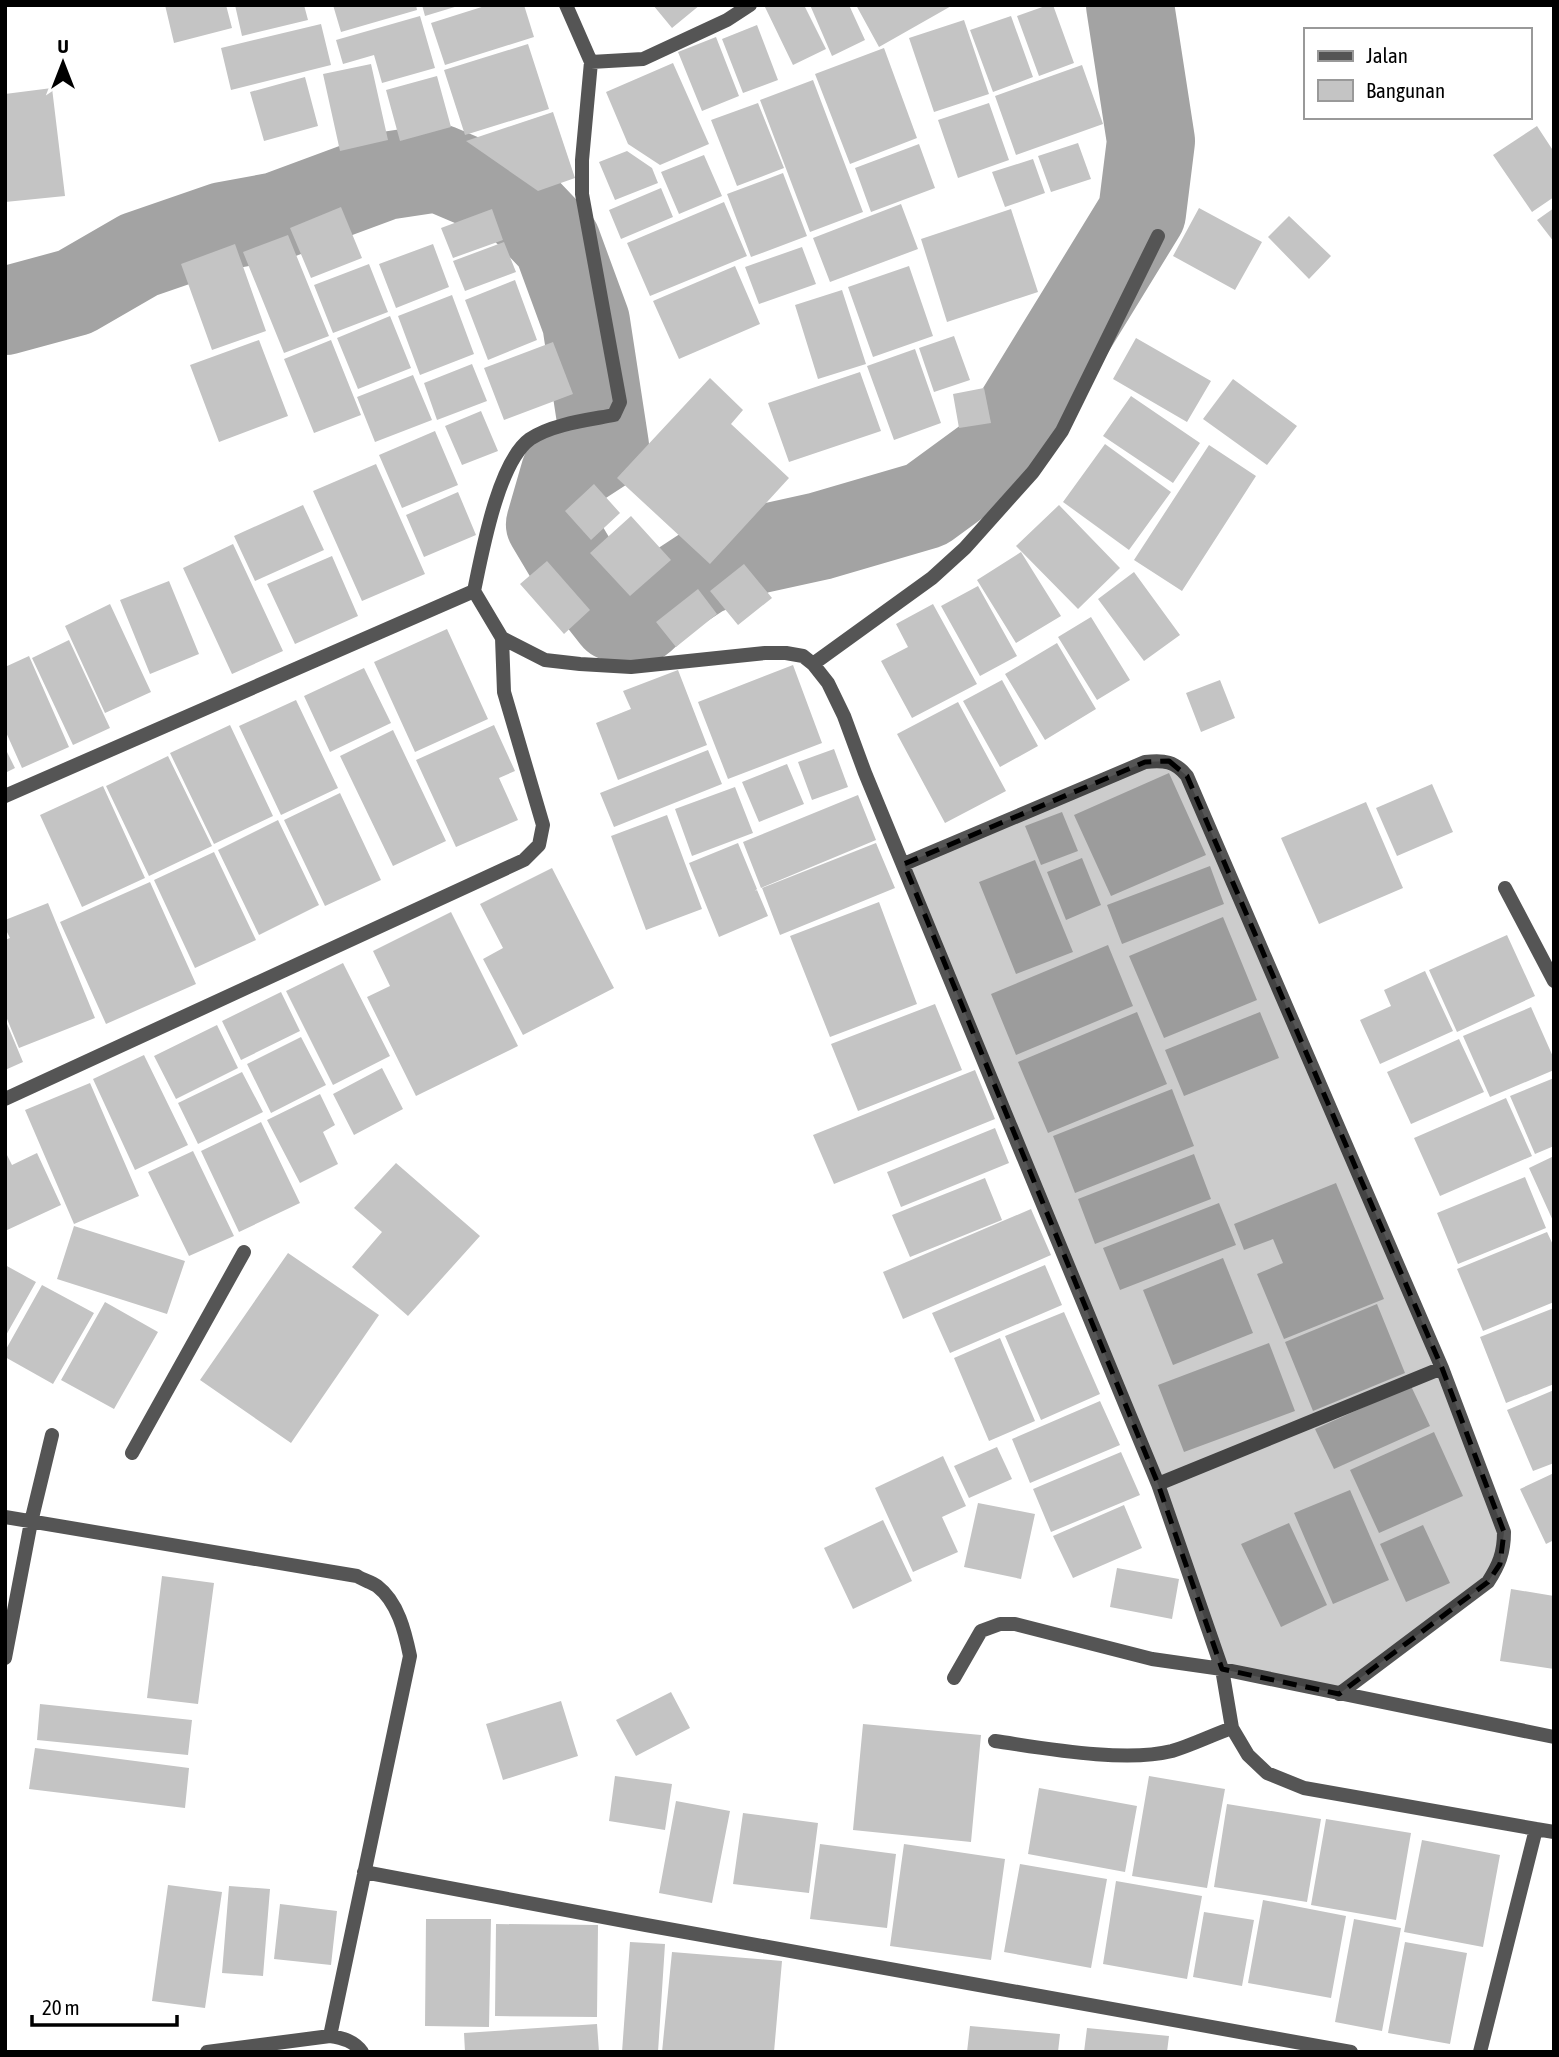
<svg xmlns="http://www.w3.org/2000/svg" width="1559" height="2057" viewBox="0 0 1559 2057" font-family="'Asap Condensed',sans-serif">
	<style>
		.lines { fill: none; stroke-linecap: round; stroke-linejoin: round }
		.river { stroke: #a3a3a3; stroke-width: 88 }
		.building { fill: #c4c4c4 }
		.service { stroke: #555; stroke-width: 14 }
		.minor { stroke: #555; stroke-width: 14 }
		.marked { fill: #000; fill-opacity: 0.2; stroke: #000; stroke-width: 5; stroke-dasharray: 14 9; stroke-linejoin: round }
	</style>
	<rect width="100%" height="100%" fill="#fff"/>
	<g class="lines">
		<path class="river" d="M 5,311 L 75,292 L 139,255 L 223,226 L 277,216 L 385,176 L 438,168 L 518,202 L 557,243 L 586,322 L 605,446 L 565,472 L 550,524 L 575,566 L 615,617 L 641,619 L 667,595 L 702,572 L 756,550 L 820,536 L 926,505 L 993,456 L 1142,213 L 1151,141 L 1130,5"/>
	</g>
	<path class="building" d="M 165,5 L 226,5 L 232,28 L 174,43 Z
		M 235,5 L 304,5 L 308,20 L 242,36 Z
		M 333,5 L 416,5 L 417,10 L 341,32 Z
		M 422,5 L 458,5 L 458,6 L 425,16 Z
		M 488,5 L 524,5 L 534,37 L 445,65 L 431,23 Z
		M 653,5 L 700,5 L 672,28 Z
		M 764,5 L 804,5 L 826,49 L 793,65 Z
		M 810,5 L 849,5 L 865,40 L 832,56 Z
		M 856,5 L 953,5 L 879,47 Z
		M 1048,5 L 1053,5 L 1074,63 L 1039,76 L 1017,16 Z
		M 420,16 L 435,68 L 382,83 L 374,55 L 343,64 L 336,40 Z
		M 1011,16 L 1033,77 L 993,92 L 970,30 Z
		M 964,20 L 989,94 L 934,112 L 909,38 Z
		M 321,24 L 331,65 L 231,90 L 221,48 Z
		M 757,25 L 778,80 L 743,93 L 722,39 Z
		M 716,37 L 739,96 L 702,111 L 678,52 Z
		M 528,44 L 549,109 L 465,135 L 444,70 Z
		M 884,48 L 917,138 L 850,164 L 815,74 Z
		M 673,63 L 709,144 L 660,165 L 628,144 L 606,92 Z
		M 371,64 L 388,140 L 340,151 L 323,74 Z
		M 1082,65 L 1103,124 L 1016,155 L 995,96 Z
		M 437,76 L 451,127 L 400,141 L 386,90 Z
		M 305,77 L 318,126 L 264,141 L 250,92 Z
		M 813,80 L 863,212 L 810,232 L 760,100 Z
		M 52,88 L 65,196 L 5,202 L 5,94 Z
		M 758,103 L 784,168 L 737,186 L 711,120 Z
		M 989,103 L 1009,160 L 958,178 L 938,120 Z
		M 553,112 L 575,178 L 538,191 L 466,141 Z
		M 1537,126 L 1554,152 L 1554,197 L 1532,212 L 1493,155 Z
		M 1078,143 L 1091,179 L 1051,192 L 1038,156 Z
		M 919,144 L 935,188 L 871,212 L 855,168 Z
		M 627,151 L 652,168 L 658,183 L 615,200 L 599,162 Z
		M 704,155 L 722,196 L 679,214 L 661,172 Z
		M 1033,159 L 1045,193 L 1005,207 L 992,172 Z
		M 783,173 L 807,236 L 751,257 L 727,194 Z
		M 661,188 L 673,217 L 621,239 L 609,210 Z
		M 724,202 L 747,256 L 650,296 L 627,243 Z
		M 901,204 L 918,249 L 830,282 L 813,238 Z
		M 341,207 L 362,258 L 311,278 L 290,228 Z
		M 1199,208 L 1262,242 L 1235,290 L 1173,256 Z
		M 1554,208 L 1554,242 L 1537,220 Z
		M 492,209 L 503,240 L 453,258 L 441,228 Z
		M 1011,209 L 1038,292 L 947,322 L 921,239 Z
		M 1289,216 L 1331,256 L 1309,279 L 1268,237 Z
		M 288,235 L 329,336 L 284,353 L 243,252 Z
		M 504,242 L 516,272 L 465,291 L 453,261 Z
		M 235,244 L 266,331 L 212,350 L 181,264 Z
		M 433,244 L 449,287 L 396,308 L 379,264 Z
		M 802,247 L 816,284 L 759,304 L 745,267 Z
		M 369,264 L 388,312 L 333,333 L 314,285 Z
		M 735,266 L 760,324 L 679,359 L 653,301 Z
		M 909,266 L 933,336 L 873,357 L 848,287 Z
		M 515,280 L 537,340 L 488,360 L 465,300 Z
		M 842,290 L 866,364 L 818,379 L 795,305 Z
		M 452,295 L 474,354 L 420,375 L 398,316 Z
		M 390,316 L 411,368 L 358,389 L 337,338 Z
		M 954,336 L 970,380 L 934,392 L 919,348 Z
		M 1136,338 L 1211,381 L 1187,422 L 1113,379 Z
		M 259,340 L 288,416 L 219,442 L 190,365 Z
		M 331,340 L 361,415 L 314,433 L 284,359 Z
		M 553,342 L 573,394 L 504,420 L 484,368 Z
		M 915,349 L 941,423 L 894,440 L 867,366 Z
		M 472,364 L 487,401 L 437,420 L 424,383 Z
		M 860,372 L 881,431 L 789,462 L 768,403 Z
		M 413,375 L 432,420 L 375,442 L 357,397 Z
		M 710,378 L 743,410 L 731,424 L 789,478 L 710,564 L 617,478 Z
		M 1233,379 L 1297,426 L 1267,465 L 1203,419 Z
		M 984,388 L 991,423 L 959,428 L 953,394 Z
		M 1131,396 L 1200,443 L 1173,483 L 1103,436 Z
		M 481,411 L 498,451 L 462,465 L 445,426 Z
		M 435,431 L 458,485 L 402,508 L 379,455 Z
		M 1105,444 L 1171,492 L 1129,550 L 1063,502 Z
		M 1209,445 L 1256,476 L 1182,591 L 1134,560 Z
		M 376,464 L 425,574 L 362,601 L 313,491 Z
		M 594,484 L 620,513 L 591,540 L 565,511 Z
		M 458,492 L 476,535 L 424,557 L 406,515 Z
		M 303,505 L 324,550 L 255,581 L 234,536 Z
		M 1059,505 L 1120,568 L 1078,609 L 1016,546 Z
		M 631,516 L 671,560 L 630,596 L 590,553 Z
		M 233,544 L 283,651 L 232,674 L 183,568 Z
		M 1021,552 L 1061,616 L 1016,643 L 977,580 Z
		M 332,556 L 358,616 L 295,644 L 267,584 Z
		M 547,561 L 590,610 L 564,634 L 520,584 Z
		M 744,564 L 772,598 L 738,625 L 710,591 Z
		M 1134,572 L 1180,635 L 1144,661 L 1098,599 Z
		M 169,581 L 199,654 L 150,674 L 120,600 Z
		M 978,586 L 1017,656 L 980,676 L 941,606 Z
		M 698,589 L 717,614 L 676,647 L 656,622 Z
		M 110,604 L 151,692 L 105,713 L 65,626 Z
		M 933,604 L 977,684 L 912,718 L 881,661 L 908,647 L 896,624 Z
		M 1091,617 L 1130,680 L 1097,700 L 1058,637 Z
		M 447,629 L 488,719 L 415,752 L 374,662 Z
		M 69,640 L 110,728 L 73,745 L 32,658 Z
		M 1057,643 L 1096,709 L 1045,740 L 1005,674 Z
		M 29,656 L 69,747 L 22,768 L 5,730 L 5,667 Z
		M 793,665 L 822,743 L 728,779 L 698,702 Z
		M 364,668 L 391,723 L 330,752 L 304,696 Z
		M 678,670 L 707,745 L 618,780 L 596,723 L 631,709 L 623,691 Z
		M 1002,680 L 1038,746 L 1000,767 L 963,701 Z
		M 1220,680 L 1235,718 L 1201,732 L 1186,693 Z
		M 296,700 L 338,788 L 281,815 L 239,726 Z
		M 958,702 L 1006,791 L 945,823 L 897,734 Z
		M 230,725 L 273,816 L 214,844 L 170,753 Z
		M 494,725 L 515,771 L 499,778 L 518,820 L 456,847 L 416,760 Z
		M 393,730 L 446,841 L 393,866 L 340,756 Z
		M 5,748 L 15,768 L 5,773 Z
		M 834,749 L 848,787 L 812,800 L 798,762 Z
		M 708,750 L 722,784 L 614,827 L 600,793 Z
		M 168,756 L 212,846 L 149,876 L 106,786 Z
		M 787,764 L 804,804 L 759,822 L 742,782 Z
		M 1169,773 L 1206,855 L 1111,896 L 1074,815 Z
		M 1432,784 L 1453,832 L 1397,856 L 1376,808 Z
		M 103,786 L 145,878 L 82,907 L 40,815 Z
		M 735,787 L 753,833 L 692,856 L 675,809 Z
		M 340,793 L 381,880 L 325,906 L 284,820 Z
		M 858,795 L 876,840 L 761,888 L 743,842 Z
		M 1366,802 L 1403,888 L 1319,924 L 1281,838 Z
		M 1062,812 L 1078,851 L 1041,865 L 1025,826 Z
		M 667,815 L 702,909 L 646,930 L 611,836 Z
		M 278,820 L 319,905 L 259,935 L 218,850 Z
		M 738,843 L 757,889 L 755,891 L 757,890 L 768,916 L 719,937 L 689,863 Z
		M 876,843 L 895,888 L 780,935 L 762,888 Z
		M 214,852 L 256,940 L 195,968 L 154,880 Z
		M 1082,858 L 1101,905 L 1066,920 L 1047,872 Z
		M 1035,860 L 1073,952 L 1016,974 L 979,882 Z
		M 1210,866 L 1224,904 L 1122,944 L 1107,905 Z
		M 552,868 L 614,988 L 523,1035 L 483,959 L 503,948 L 480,904 Z
		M 150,882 L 196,984 L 106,1024 L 60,922 Z
		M 879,902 L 917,1004 L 830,1037 L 790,936 Z
		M 48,903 L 95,1018 L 19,1048 L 5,1014 L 5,940 L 10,938 L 5,928 L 5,920 Z
		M 451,912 L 518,1046 L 416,1096 L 367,997 L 390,986 L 373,951 Z
		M 1223,917 L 1257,1000 L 1164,1038 L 1129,956 Z
		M 1507,935 L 1535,996 L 1457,1032 L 1429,970 Z
		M 1108,945 L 1133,1006 L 1016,1055 L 991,994 Z
		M 343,963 L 390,1056 L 333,1085 L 286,991 Z
		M 1425,971 L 1453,1031 L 1380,1064 L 1360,1020 L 1391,1006 L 1384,990 Z
		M 281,992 L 300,1031 L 241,1060 L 222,1021 Z
		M 935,1004 L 962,1070 L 858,1111 L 831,1044 Z
		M 1531,1007 L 1554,1059 L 1554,1070 L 1490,1097 L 1463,1036 Z
		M 1137,1012 L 1167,1084 L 1048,1133 L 1018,1062 Z
		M 1260,1012 L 1279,1058 L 1184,1096 L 1165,1050 Z
		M 5,1019 L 23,1062 L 5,1070 Z
		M 217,1025 L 238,1068 L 176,1099 L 154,1056 Z
		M 301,1037 L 326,1085 L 271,1113 L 247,1064 Z
		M 1459,1039 L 1484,1092 L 1411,1124 L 1387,1072 Z
		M 144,1055 L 188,1145 L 135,1170 L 93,1079 Z
		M 382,1068 L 403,1109 L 354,1135 L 333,1094 Z
		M 975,1070 L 995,1119 L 834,1184 L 813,1135 Z
		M 242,1072 L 263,1112 L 198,1144 L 178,1103 Z
		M 1554,1078 L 1554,1146 L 1535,1154 L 1510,1096 Z
		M 90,1083 L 139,1196 L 74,1224 L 25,1110 Z
		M 1172,1089 L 1194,1146 L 1075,1193 L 1053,1136 Z
		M 320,1094 L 335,1125 L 323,1132 L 338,1164 L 300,1183 L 267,1120 Z
		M 1506,1098 L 1532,1156 L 1440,1196 L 1414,1138 Z
		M 261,1122 L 300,1203 L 239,1232 L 201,1151 Z
		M 995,1128 L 1009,1163 L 901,1207 L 887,1172 Z
		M 5,1151 L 12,1165 L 37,1153 L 61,1205 L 5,1231 Z
		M 193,1151 L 234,1236 L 189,1256 L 148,1172 Z
		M 1194,1154 L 1211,1199 L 1095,1244 L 1078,1199 Z
		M 1554,1156 L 1554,1223 L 1529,1168 Z
		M 396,1163 L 480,1236 L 408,1316 L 352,1267 L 382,1232 L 354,1208 Z
		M 1525,1177 L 1546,1228 L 1458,1264 L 1437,1213 Z
		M 985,1178 L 1002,1220 L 910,1257 L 892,1215 Z
		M 1336,1183 L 1384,1299 L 1284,1339 L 1257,1274 L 1283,1263 L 1273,1239 L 1244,1250 L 1234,1224 Z
		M 1219,1203 L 1236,1245 L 1120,1290 L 1103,1248 Z
		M 1031,1209 L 1051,1255 L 903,1319 L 883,1272 Z
		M 74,1226 L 185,1261 L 167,1314 L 57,1279 Z
		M 1547,1232 L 1554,1247 L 1554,1302 L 1483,1331 L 1457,1269 Z
		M 288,1253 L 379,1315 L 291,1443 L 200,1380 Z
		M 1223,1258 L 1253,1333 L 1173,1365 L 1143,1290 Z
		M 5,1265 L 36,1282 L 5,1337 Z
		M 1045,1265 L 1062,1305 L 950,1353 L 932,1313 Z
		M 42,1285 L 94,1313 L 53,1384 L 5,1357 L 5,1351 Z
		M 105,1302 L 158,1332 L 114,1409 L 61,1380 Z
		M 1377,1304 L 1405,1373 L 1313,1411 L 1285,1342 Z
		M 1554,1308 L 1554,1384 L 1506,1403 L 1480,1337 Z
		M 1064,1312 L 1100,1394 L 1041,1420 L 1005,1336 Z
		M 1000,1338 L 1035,1421 L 989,1441 L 954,1358 Z
		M 1269,1343 L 1295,1411 L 1184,1452 L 1158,1385 Z
		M 1411,1386 L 1430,1426 L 1334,1469 L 1315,1429 Z
		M 1554,1390 L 1554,1463 L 1533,1471 L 1507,1410 Z
		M 1100,1401 L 1120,1445 L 1030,1483 L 1012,1439 Z
		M 1434,1432 L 1463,1496 L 1379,1533 L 1350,1470 Z
		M 997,1447 L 1012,1479 L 969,1498 L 954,1466 Z
		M 1121,1452 L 1140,1495 L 1051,1532 L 1033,1489 Z
		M 943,1456 L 966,1506 L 942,1517 L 958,1552 L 913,1572 L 875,1488 Z
		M 1554,1473 L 1554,1540 L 1546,1544 L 1520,1489 Z
		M 1350,1490 L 1389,1580 L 1333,1604 L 1294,1513 Z
		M 978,1503 L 1035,1514 L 1021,1579 L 964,1567 Z
		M 1124,1505 L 1142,1548 L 1073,1578 L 1053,1536 Z
		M 883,1520 L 912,1581 L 853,1609 L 824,1548 Z
		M 1289,1523 L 1327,1605 L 1281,1627 L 1241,1544 Z
		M 1423,1525 L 1450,1583 L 1406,1602 L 1380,1544 Z
		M 1117,1568 L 1179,1579 L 1172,1619 L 1110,1607 Z
		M 162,1576 L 214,1583 L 198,1704 L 147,1698 Z
		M 1511,1589 L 1554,1596 L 1554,1669 L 1500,1661 Z
		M 671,1692 L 690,1728 L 636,1756 L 616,1720 Z
		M 561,1701 L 578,1756 L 503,1780 L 486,1724 Z
		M 40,1704 L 192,1720 L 188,1755 L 37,1740 Z
		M 863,1724 L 981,1735 L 971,1842 L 853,1830 Z
		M 35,1748 L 189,1768 L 185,1808 L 29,1789 Z
		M 615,1776 L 672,1784 L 665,1830 L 609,1821 Z
		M 1149,1776 L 1225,1789 L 1207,1888 L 1132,1876 Z
		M 1039,1788 L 1137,1806 L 1125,1872 L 1028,1854 Z
		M 676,1801 L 730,1811 L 712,1903 L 659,1893 Z
		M 1227,1804 L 1321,1819 L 1307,1902 L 1214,1887 Z
		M 743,1813 L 818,1823 L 809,1893 L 733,1884 Z
		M 1326,1819 L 1411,1833 L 1396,1920 L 1311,1905 Z
		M 1422,1840 L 1500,1855 L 1483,1947 L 1404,1932 Z
		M 820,1844 L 896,1854 L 887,1928 L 810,1919 Z
		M 904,1844 L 1005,1859 L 991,1960 L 890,1946 Z
		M 1020,1864 L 1107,1879 L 1091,1968 L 1004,1952 Z
		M 1116,1881 L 1202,1896 L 1187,1979 L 1103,1964 Z
		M 168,1885 L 222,1892 L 205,2008 L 152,2001 Z
		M 229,1886 L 270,1889 L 263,1976 L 222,1973 Z
		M 1263,1900 L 1346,1916 L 1331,1998 L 1248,1983 Z
		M 280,1904 L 337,1911 L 331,1965 L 274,1959 Z
		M 1204,1912 L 1254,1920 L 1242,1986 L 1193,1977 Z
		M 426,1919 L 491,1919 L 489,2027 L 425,2026 Z
		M 1354,1919 L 1401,1928 L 1382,2031 L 1335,2022 Z
		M 496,1924 L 598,1925 L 597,2017 L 495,2016 Z
		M 630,1942 L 665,1944 L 658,2052 L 622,2052 Z
		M 1405,1942 L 1467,1953 L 1450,2044 L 1388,2033 Z
		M 672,1952 L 782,1961 L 774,2052 L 662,2052 Z
		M 597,2024 L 599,2052 L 465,2052 L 464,2033 Z
		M 970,2026 L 1060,2034 L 1058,2052 L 967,2052 Z
		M 1087,2028 L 1169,2036 L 1167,2052 L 1084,2052 Z"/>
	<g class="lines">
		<path class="service" d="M 132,1453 L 244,1252"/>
		<path class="minor" d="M 566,5 L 591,62 L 582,160 L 582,194 L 620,402 L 614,415 C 588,420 552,424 530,439 C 498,462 482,553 474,591 L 502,638 L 545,660 L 580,664 L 631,667 L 765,653 L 786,653 L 803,656 L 813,664 L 828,683 L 844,716 L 865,773 L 1158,1484 L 1222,1669 L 1232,1728 L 1248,1755 L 1267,1773 L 1304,1788 L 1536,1829 L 1480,2052
			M 591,62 L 643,59 L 727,20 L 750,5
			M 813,664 L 932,578 L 965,548 L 1033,472 L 1062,431 L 1158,236
			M 5,796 L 474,591
			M 904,864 L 1145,762 C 1164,760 1175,761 1187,776 L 1442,1368 L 1504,1532 C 1504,1553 1499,1565 1488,1582 L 1339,1694
			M 1505,888 L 1554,981
			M 5,1099 L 524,860 L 539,845 L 543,825 L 504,692 L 502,638
			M 1158,1484 L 1442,1368
			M 5,1517 L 357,1576 C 363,1580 371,1582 377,1586 C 398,1602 405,1632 410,1656 L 330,2036
			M 5,1658 L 31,1522 L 52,1435
			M 954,1678 L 981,1631 L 1000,1624 L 1015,1624 L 1152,1659 L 1222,1669 L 1554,1737
			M 995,1741 C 1044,1748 1124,1763 1172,1751 C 1192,1745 1212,1735 1232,1728
			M 1536,1829 L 1554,1832
			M 364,1872 L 646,1925 L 1351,2052
			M 207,2052 L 330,2036 C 343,2038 354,2041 362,2052"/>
	</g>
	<path class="marked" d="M 1169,761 L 1187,776 L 1442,1368 L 1504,1532 L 1500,1564 L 1488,1582 L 1339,1694 L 1222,1669 L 1158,1484 L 904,864 L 1145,762 Z"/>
	<rect width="1559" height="2057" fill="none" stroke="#000000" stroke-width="14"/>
	<rect x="1304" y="28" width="228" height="91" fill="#ffffff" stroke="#999999" stroke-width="2"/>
	<rect x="1318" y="51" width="35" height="10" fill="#555555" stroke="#999999" stroke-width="2"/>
	<text x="1366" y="63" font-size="21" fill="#000000">Jalan</text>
	<rect x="1318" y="80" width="35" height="21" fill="#c4c4c4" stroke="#999999" stroke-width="2"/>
	<text x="1366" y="98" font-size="21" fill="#000000">Bangunan</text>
	<g transform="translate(63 63)" stroke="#ffffff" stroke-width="5" paint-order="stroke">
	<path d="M0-5L12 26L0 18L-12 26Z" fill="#000000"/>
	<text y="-10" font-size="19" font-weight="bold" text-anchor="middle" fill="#000000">U</text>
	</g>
	<path d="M32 2015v10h145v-10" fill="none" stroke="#000000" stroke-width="3.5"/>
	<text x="42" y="2015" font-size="21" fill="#000000" stroke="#ffffff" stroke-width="5" paint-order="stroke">20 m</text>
</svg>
